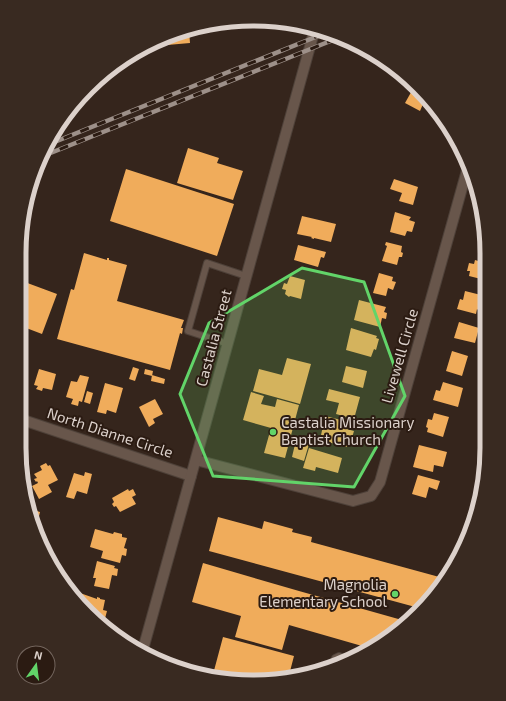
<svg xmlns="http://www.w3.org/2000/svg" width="506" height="701" viewBox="0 0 506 701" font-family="'Exo 2',sans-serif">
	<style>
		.building { fill: #f0ac5b }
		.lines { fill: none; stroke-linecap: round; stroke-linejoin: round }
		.lane-casing { stroke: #4e4139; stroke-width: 8 }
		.street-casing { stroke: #4e4139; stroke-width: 12 }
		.secondary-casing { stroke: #4e4139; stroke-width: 12 }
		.lane { stroke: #68564b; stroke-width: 6 }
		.street { stroke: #68564b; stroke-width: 10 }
		.secondary { stroke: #68564b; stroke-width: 10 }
		.rail-casing { stroke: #9d9089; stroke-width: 4.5 }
		.rail { stroke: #2b1b12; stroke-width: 3; stroke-dasharray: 9; stroke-linecap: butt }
		.marked { fill: #62d469; fill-opacity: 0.2; stroke: #62d469; stroke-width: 3; stroke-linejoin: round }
		.poi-dot { fill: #62d469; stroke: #2b1b12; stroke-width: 1.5 }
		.labels { text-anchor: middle; stroke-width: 4; stroke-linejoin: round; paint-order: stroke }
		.street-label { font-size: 15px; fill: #dcd1cb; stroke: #2b1b12 }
		.poi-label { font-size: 15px; fill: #dcd1cb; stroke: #2b1b12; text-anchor: start }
		.rim { fill: none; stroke: #dcd1cb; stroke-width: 5 }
	</style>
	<rect width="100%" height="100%" fill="#35251c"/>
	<path class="building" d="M 189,30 L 190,43 L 156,46 L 156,44 L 178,31 Z
		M 414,87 L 430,100 L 426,106 L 423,104 L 420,111 L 405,103 Z
		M 188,148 L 219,158 L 217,163 L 243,171 L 233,200 L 177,183 Z
		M 126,169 L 234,204 L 217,256 L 110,221 Z
		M 394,179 L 418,187 L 413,205 L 399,201 L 402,193 L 390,189 Z
		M 395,212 L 411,217 L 409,220 L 415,222 L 412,232 L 407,231 L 405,236 L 390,232 Z
		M 302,216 L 336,224 L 331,242 L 314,238 L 314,239 L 311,238 L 312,237 L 297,234 Z
		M 485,232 L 485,249 L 480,247 Z
		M 386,242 L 402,246 L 401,252 L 403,253 L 402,257 L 399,257 L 397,265 L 382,261 L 387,246 L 385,245 Z
		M 298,245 L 326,252 L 324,258 L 321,257 L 318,267 L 294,260 Z
		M 84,253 L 107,260 L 107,258 L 109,258 L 109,260 L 127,265 L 117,301 L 184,320 L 181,328 L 183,328 L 182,334 L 180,333 L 170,370 L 57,339 L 71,289 L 74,290 Z
		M 475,260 L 485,263 L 485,280 L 469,276 L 470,271 L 467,271 L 469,263 L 474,264 Z
		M 379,273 L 393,277 L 392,281 L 396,282 L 393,290 L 388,288 L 386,296 L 373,293 Z
		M 290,276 L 305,280 L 301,299 L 290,296 L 289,297 L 285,294 L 286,290 L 282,289 L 284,283 L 287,284 Z
		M 22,281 L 57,294 L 42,334 L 21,326 Z
		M 465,291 L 485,296 L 485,303 L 479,301 L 478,310 L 477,309 L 476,314 L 457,309 L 460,299 L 463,300 Z
		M 359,300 L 386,307 L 384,312 L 387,313 L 386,319 L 382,318 L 380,327 L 354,320 Z
		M 459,322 L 479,328 L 475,343 L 454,338 Z
		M 351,328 L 377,336 L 376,338 L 379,339 L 376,350 L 374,349 L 371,357 L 346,350 Z
		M 452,351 L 468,356 L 462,376 L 446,371 Z
		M 287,358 L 311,364 L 300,404 L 253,391 L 259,369 L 282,375 Z
		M 21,362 L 25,363 L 21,377 L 20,377 Z
		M 346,366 L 367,371 L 363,388 L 342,382 Z
		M 133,367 L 139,369 L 135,381 L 129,379 Z
		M 39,369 L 56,374 L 52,390 L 43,388 L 42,391 L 36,389 L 38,386 L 34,385 Z
		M 145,369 L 153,371 L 152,376 L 144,374 Z
		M 80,375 L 89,377 L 82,402 L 79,401 L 78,406 L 71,404 L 73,399 L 66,397 L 71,381 L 77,382 Z
		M 152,375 L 165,379 L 164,384 L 151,381 Z
		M 443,382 L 463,388 L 458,407 L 433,400 L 436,390 L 440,391 Z
		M 105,383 L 123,388 L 116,413 L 107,410 L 106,414 L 97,412 Z
		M 329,389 L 360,397 L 354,419 L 336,414 L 339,403 L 326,400 Z
		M 87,391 L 93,393 L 90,404 L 84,402 Z
		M 251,392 L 264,396 L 261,404 L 275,407 L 277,399 L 299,405 L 285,458 L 264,453 L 271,428 L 243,420 Z
		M 155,399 L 163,414 L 153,419 L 155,423 L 149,427 L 139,407 Z
		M 434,413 L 449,417 L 443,437 L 427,432 L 428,428 L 426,427 L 428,419 L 432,420 Z
		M 325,416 L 341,420 L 339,427 L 354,431 L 351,441 L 349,440 L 347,447 L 320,440 Z
		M 296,440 L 309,444 L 304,461 L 292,457 Z
		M 419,445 L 447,452 L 443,467 L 434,465 L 433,472 L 413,467 Z
		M 309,448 L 342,458 L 338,473 L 316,467 L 315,471 L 303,468 Z
		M 46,463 L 48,466 L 50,465 L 58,480 L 48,485 L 52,492 L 39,499 L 32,486 L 38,483 L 37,481 L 36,482 L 34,479 L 37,478 L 34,474 L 42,470 L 40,466 Z
		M 85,472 L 92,474 L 87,494 L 77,491 L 74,499 L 66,497 L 74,473 L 84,476 Z
		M 418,475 L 440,481 L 437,490 L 429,487 L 426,498 L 412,494 Z
		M 128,489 L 129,491 L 133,489 L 136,495 L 132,497 L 136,504 L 120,512 L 116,506 L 114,507 L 112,504 L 114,502 L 112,498 Z
		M 27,508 L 40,512 L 36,529 L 27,509 Z
		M 218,517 L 262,529 L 264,521 L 293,529 L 292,532 L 312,537 L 311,542 L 443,578 L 419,608 L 209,551 Z
		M 95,529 L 113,534 L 114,532 L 122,534 L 122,537 L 127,538 L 124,548 L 127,549 L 126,556 L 122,555 L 120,563 L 101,558 L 103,551 L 90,547 Z
		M 97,561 L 115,566 L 114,568 L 118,569 L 117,576 L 112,575 L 109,589 L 94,586 L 96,578 L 93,578 Z
		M 203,563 L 299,591 L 409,622 L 369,648 L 289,625 L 282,650 L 235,637 L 241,616 L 192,602 Z
		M 80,593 L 97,599 L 97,597 L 100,598 L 100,599 L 105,600 L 103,610 L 107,611 L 103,626 L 99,624 L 78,601 Z
		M 223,637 L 294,656 L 288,679 L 283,680 L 212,678 Z"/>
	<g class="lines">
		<defs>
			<path id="lane" d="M 228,344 L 188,331 L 207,263 L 246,276
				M 333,667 L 335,658 L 339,656 L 350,660"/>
			<path id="street" d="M 20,419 L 191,476
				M 196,460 L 353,501 L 371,496 L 380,482 L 469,163"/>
			<path id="secondary" d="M 142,653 L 314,32"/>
		</defs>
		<use href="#lane" class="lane-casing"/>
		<use href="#street" class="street-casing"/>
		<use href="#secondary" class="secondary-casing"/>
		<use href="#lane" class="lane"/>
		<use href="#street" class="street"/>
		<use href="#secondary" class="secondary"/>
		<defs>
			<path id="rail" d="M 47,145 L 323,34
				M 43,156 L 338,38"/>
		</defs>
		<use href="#rail" class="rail-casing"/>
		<use href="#rail" class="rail"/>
	</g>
	<path class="marked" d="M 302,268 L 364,282 L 405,396 L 354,487 L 213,476 L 180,394 L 209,323 Z"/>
	<g class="poi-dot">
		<circle cx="273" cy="432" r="4"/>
		<circle cx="395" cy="594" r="4"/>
	</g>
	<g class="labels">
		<g class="street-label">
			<text transform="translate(214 338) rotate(-75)" y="5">Castalia Street</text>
			<text transform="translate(400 356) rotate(-74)" y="5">Livewell Circle</text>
			<text transform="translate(110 433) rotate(18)" y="5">North Dianne Circle</text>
		</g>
		<g class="poi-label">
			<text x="281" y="428">Castalia Missionary<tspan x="281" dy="17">Baptist Church</tspan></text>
			<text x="387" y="590" text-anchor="end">Magnolia<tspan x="387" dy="17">Elementary School</tspan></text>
		</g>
	</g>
	<path d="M0 0H506V701H0ZM253 26H253A227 227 0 0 1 480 253V448A227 227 0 0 1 253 675H253A227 227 0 0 1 26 448V253A227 227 0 0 1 253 26Z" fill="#392a21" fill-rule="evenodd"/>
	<path class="rim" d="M253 26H253A227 227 0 0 1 480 253V448A227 227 0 0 1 253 675H253A227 227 0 0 1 26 448V253A227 227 0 0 1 253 26Z"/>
	<g transform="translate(36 665) rotate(14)"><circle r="19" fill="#2b1b12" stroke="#72645c"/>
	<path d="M0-3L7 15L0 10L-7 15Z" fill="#62d469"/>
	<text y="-6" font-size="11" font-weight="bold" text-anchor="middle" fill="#dcd1cb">N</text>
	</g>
</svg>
